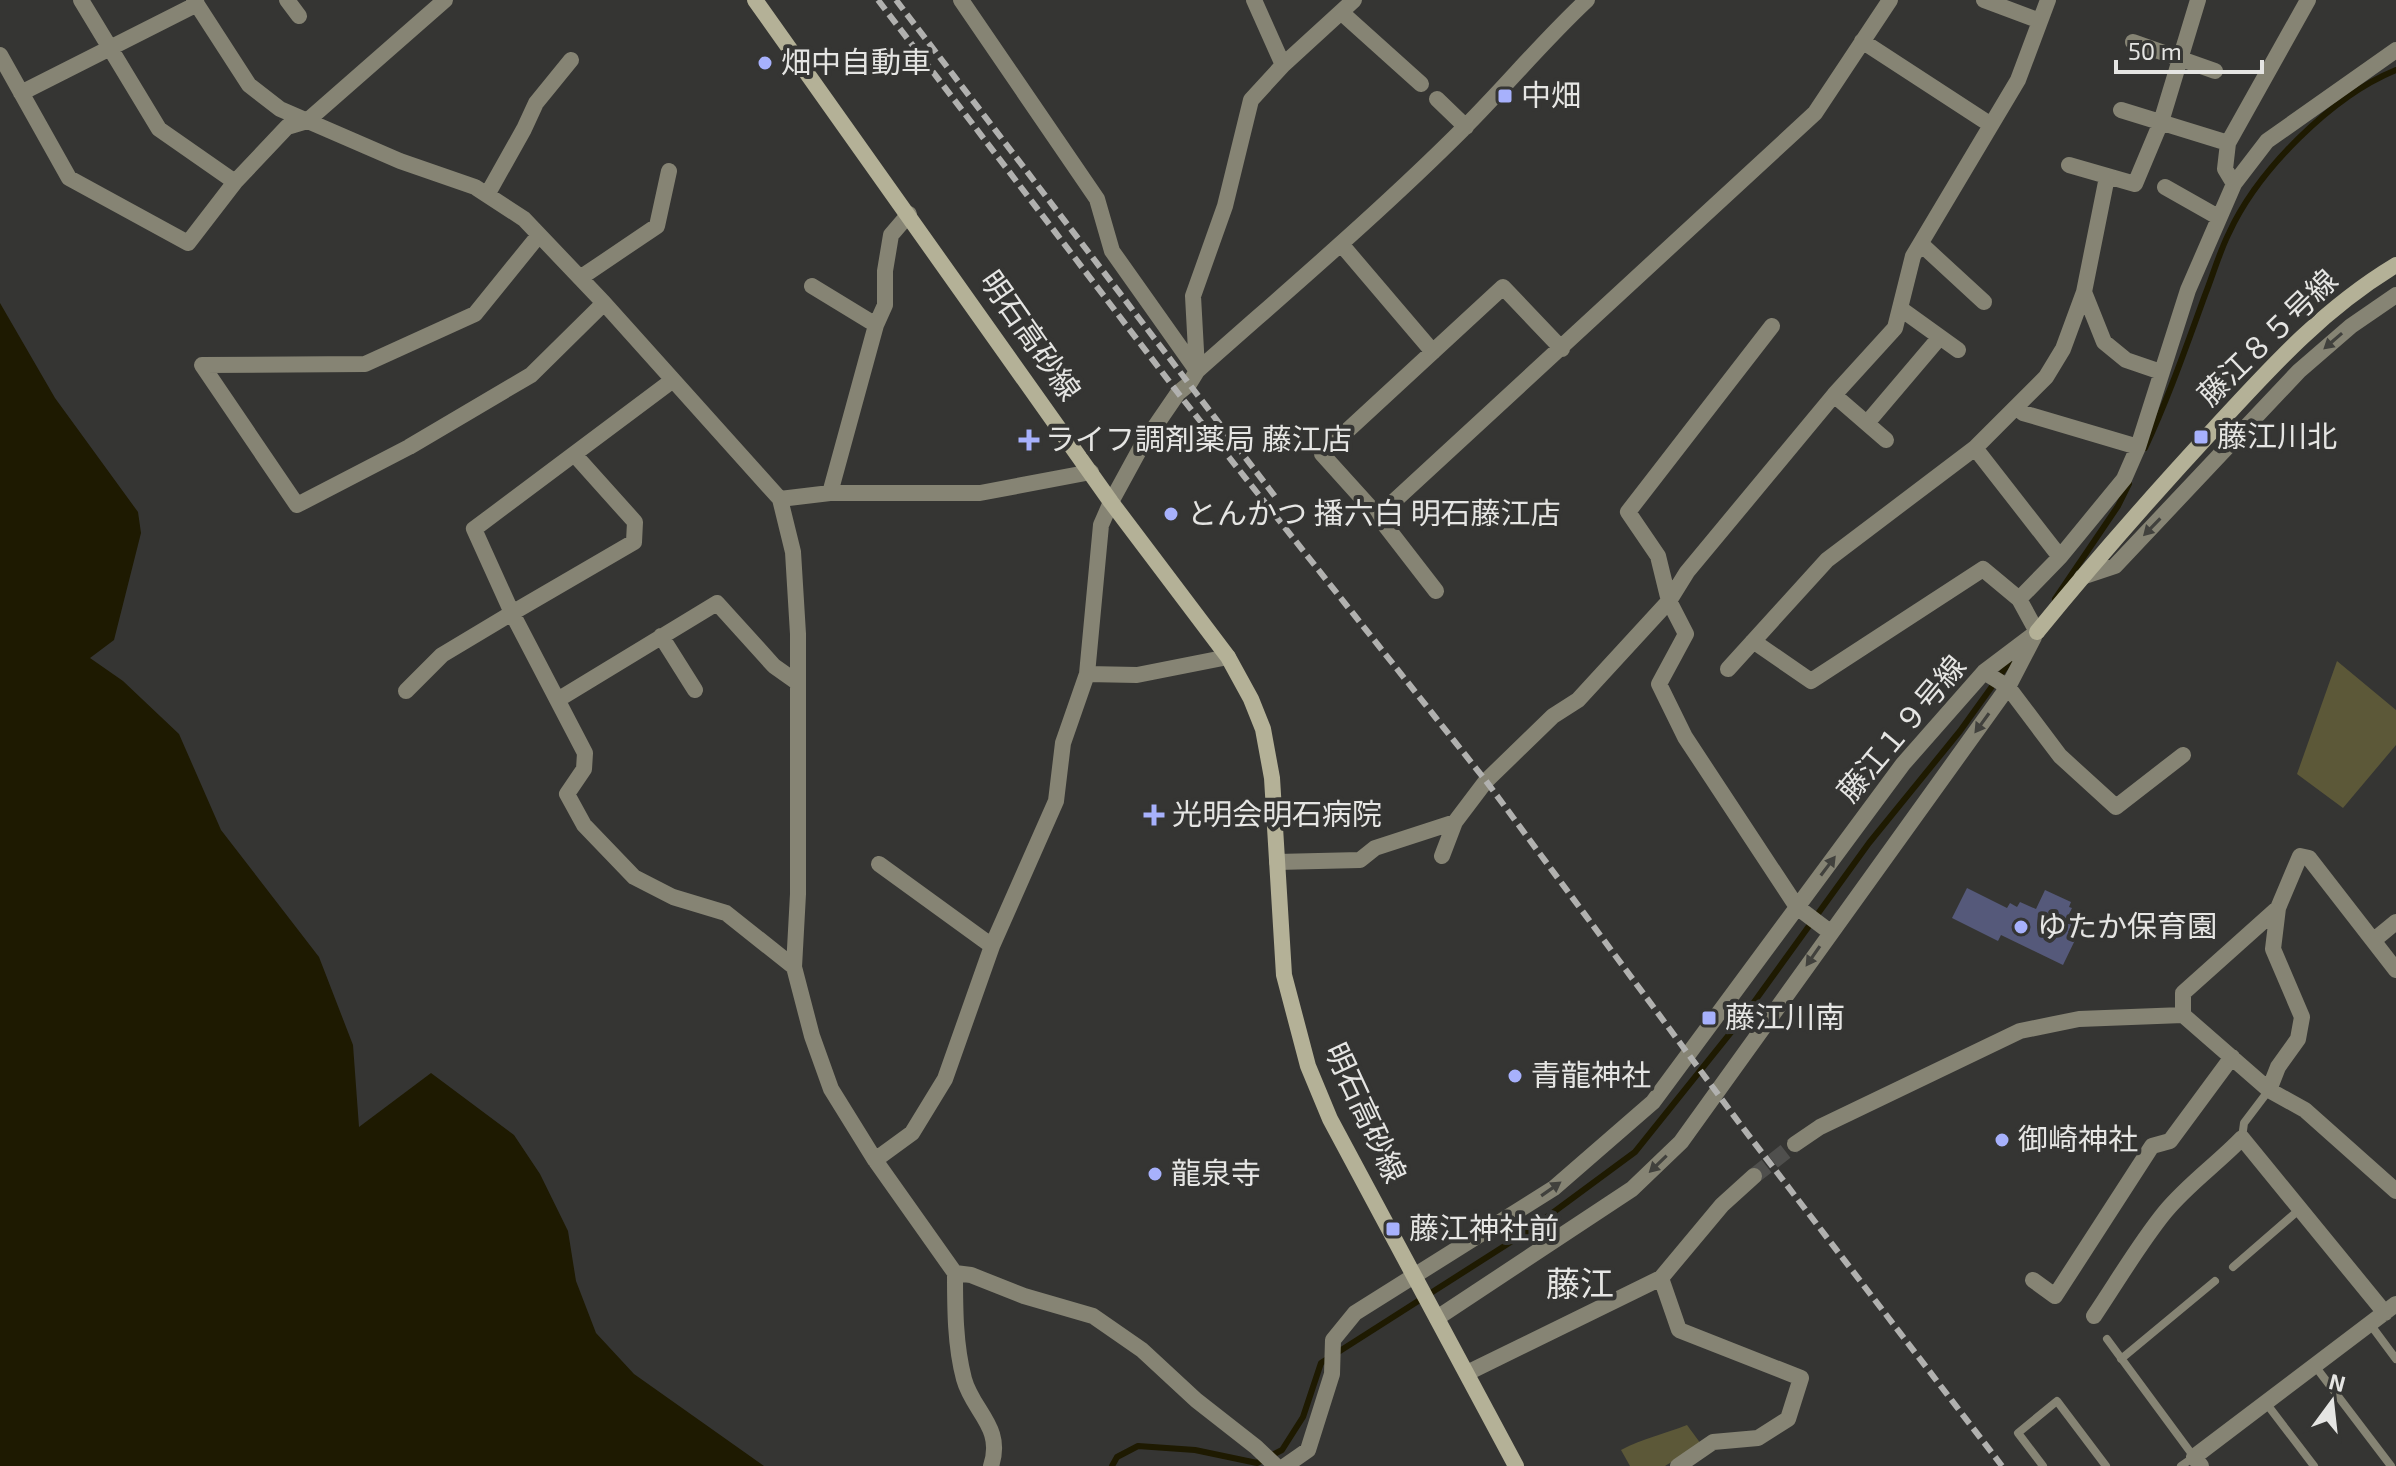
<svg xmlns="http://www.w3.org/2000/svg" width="2396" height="1466" viewBox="0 0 2396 1466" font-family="'Exo 2','Noto Sans JP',sans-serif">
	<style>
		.green { fill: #5c5838 }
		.water { fill: #1e1a01 }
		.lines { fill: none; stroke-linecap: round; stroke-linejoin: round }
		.stream { stroke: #1e1a01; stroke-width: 6 }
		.building { fill: #55597a }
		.street-tunnel { stroke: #4f4f4d; stroke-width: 16; stroke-dasharray: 16 8; stroke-linecap: butt }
		.lane { stroke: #868474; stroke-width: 8 }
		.street { stroke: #868474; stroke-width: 16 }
		.secondary { stroke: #b4b197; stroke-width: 16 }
		.rail { stroke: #b1b1af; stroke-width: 6; stroke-dasharray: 12 6; stroke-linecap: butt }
		.oneway { fill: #41413d }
		.poi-dot { fill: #a7b1fc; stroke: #353533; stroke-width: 3 }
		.labels { text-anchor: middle; stroke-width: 8; stroke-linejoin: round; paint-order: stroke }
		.poi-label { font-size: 30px; fill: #e5e5e3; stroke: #353533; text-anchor: start }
		.street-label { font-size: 30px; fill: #e5e5e3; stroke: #353533 }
		.quarter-label { font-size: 34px; fill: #e5e5e3; stroke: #353533 }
	</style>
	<rect width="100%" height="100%" fill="#353533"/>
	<path class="green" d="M 2337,661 L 2396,710 L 2396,745 L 2343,808 L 2297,774 Z
		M 1687,1425 L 1701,1444 L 1665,1466 L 1630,1466 L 1621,1450 C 1644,1438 1664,1434 1687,1425 Z"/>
	<path class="water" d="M 0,303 L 55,398 L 138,512 L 141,533 L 114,640 L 90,658 L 123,681 L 179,734 L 221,830 L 319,957 L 353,1045 L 359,1127 L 431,1073 L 514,1135 L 540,1174 L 568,1231 L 576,1281 L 596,1333 L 634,1374 L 764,1466 L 0,1466 Z"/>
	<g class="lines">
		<path class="stream" d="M 2145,448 C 2168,399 2186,347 2205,295 C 2213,275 2219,253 2229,233 C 2258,170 2332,96 2396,70
			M 2055,599 L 2118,506 L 2129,484
			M 1112,1466 L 1117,1457 L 1138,1446 L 1195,1450 L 1257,1463 L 1282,1450 L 1303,1417 L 1321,1363 L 1528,1231 L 1635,1152 L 1744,1016 L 1869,843 L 1960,731 L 2011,660"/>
	</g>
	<path class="building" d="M 1967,888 L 2007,908 L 2010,903 L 2017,907 L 2020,902 L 2036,909 L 2045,890 L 2071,902 L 2069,907 L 2072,908 L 2069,914 L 2075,917 L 2068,932 L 2077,936 L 2063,965 L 2001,935 L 1998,941 L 1952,918 Z"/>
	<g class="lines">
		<path class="street-tunnel" d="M 1754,1176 L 1795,1144"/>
		<path class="lane" d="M 2242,1138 L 2244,1123 L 2269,1090
			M 2233,1267 L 2300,1209
			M 2370,1324 L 2396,1359
			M 2107,1339 L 2194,1457 L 2181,1466
			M 2121,1359 L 2215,1281
			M 2315,1366 L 2391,1466
			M 2266,1403 L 2314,1466
			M 2043,1466 L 2018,1433 L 2057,1401 L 2106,1466"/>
		<path class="street" d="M 81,0 L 159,129 L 235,182
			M 194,0 L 249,85 L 280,109 L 400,161 L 475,187 L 524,219 L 604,303 L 780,499 L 793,552 L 798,634 L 798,894 L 794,967 L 812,1036 L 831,1089 L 875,1160 L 955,1273 L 971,1275 L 1024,1296 L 1093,1316 L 1142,1350 L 1196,1400 L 1256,1447 L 1276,1466
			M 287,0 L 299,16
			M 961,0 L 1097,199 L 1112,251 L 1197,371
			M 1254,0 L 1283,65
			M 1984,0 L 2040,21
			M 1342,13 L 1421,84
			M 1862,41 L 1991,125
			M 2133,42 L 2215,71
			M 0,55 L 69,178 L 188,243 L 235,182 L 287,127 L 307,121 L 445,0
			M 21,93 L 197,4
			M 1437,99 L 1466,127
			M 2121,110 L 2228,143
			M 2069,165 L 2135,184 L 2161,122 L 2198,0
			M 2107,177 L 2084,292 L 2104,342 L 2126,360 L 2161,372
			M 2234,184 L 2225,169 L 2228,143 L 2308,0
			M 2165,187 L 2218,217
			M 487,195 L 524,129 L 536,103 L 571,60
			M 539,235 L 475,314 L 365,364 L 202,365 L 297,505 L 409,447 L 531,375 L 604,303
			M 1341,244 L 1433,352
			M 1921,244 L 1984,302
			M 580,278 L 657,226 L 669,171
			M 812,286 L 876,325
			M 1901,309 L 1958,350
			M 1772,326 L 1628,512 L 1658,556 L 1669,601 L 1686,634 L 1659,684 L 1685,737 L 1797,907 L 1830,932
			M 1197,369 L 1193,296 L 1225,206 L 1251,100 L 1283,65 L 1354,0
			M 1834,395 L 1886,440
			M 2016,407 L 2023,413 L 2138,447
			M 1867,423 L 1940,337
			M 1975,448 L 2060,557
			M 574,454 L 635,522 L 634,542 L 512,613 L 474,529 L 673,380
			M 830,493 L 876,325 L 885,305 L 885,271 L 891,235 L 909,214
			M 780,499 L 830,493 L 980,493 L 1091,472
			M 1378,516 L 1815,113 L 1890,0
			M 2082,577 L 2115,566 L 2299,371 L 2351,326 L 2396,295
			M 1436,591 L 1378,516 L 1322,454 L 1503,287 L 1562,349
			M 2037,632 L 2019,599 L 2060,557 L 2124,479 L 2138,447 L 2188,290 L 2234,184 L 2267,141 L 2396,50
			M 661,636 L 695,690
			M 1753,641 L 1811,681 L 1983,569 L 2019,599
			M 1728,669 L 1827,560 L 1975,448 L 2046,377 L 2063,349 L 2084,292
			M 1984,672 L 2008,687 L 2060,756 L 2116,807 L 2183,755
			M 1087,674 L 1137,675 L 1228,657
			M 406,691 L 442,655 L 512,613 L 585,753 L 584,769 L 567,794 L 584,825 L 634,877 L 673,897 L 726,913 L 794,967
			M 559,699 L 717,603 L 774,666 L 798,683
			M 1442,856 L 1455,822 L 1486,781 L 1553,716 L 1578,700 L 1669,601 L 1687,572 L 1834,395 L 1895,328 L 1913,256 L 2018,80 L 2048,0
			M 1277,862 L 1360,860 L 1375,848 L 1455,822
			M 879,864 L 992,946
			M 2374,940 L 2396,922
			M 2183,1015 L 2183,993 L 2278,908
			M 2269,1090 L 2278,1067 L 2298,1039 L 2302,1017 L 2273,949 L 2278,908 L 2300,856 L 2309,858 L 2396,970
			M 1795,1144 L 1820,1127 L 2020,1031 L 2079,1019 L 2183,1015 L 2269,1090 L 2305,1110 L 2396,1191
			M 875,1160 L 912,1133 L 945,1079 L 992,946 L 1056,801 L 1063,743 L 1087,674 L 1101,525 L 1111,502 L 1141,447 L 1178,393 L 1189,384 L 1197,371 C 1287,291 1379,213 1464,128 C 1506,86 1544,40 1587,0
			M 955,1273 C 955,1308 955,1345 964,1379 C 973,1412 1004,1427 991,1466
			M 1661,1278 L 1679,1330 L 1801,1378 L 1788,1419 L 1758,1438 L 1713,1442 L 1678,1466
			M 2033,1280 L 2055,1296 L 2152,1146 L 2170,1141 L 2232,1057
			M 2094,1316 C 2117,1282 2139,1244 2165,1212 C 2188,1184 2217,1164 2242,1138 L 2385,1313
			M 1437,1318 L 1632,1189 L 1681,1142 L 2008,687 L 2034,637
			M 1467,1373 L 1661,1278 L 1722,1205 L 1754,1176
			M 1285,1466 L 1308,1450 L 1332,1374 L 1333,1340 L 1355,1313 L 1554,1188 L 1653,1102 L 1903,764 L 1984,672 L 2037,632
			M 2201,1466 L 2194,1457 L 2396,1304"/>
		<path class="secondary" d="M 755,0 L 1111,502 L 1228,657 L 1251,699 L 1263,729 L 1272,778 L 1284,975 L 1308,1066 L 1330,1119 L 1516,1466
			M 2037,632 C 2094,562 2153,495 2214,429 C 2271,367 2323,309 2396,265"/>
		<path class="rail" d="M 878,0 L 1178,393 L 1486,781 L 1740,1124 L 2002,1466
			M 896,0 L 1277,499"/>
	</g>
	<defs><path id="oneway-solid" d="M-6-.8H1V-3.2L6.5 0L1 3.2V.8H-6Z" transform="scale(2)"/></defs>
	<g class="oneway">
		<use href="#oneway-solid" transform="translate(2333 341) rotate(139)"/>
		<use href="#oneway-solid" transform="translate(2152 527) rotate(134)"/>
		<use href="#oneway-solid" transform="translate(1982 723) rotate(126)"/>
		<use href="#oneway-solid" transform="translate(1828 866) rotate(-53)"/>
		<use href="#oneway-solid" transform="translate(1813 956) rotate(125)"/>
		<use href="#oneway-solid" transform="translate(1658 1164) rotate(136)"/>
		<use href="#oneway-solid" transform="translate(1551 1189) rotate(-35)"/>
	</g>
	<g class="poi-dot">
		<circle cx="765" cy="63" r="8"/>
		<rect x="1497" y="88" width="16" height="16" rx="4"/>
		<rect x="2193" y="429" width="16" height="16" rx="4"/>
		<path d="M1025 428h8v8h8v8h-8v8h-8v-8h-8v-8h8z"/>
		<circle cx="1171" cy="514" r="8"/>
		<path d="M1150 803h8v8h8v8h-8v8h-8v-8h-8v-8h8z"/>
		<circle cx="2021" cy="927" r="8"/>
		<rect x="1701" y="1010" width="16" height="16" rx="4"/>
		<circle cx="1515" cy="1076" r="8"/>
		<circle cx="2002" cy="1140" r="8"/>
		<circle cx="1155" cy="1174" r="8"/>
		<rect x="1385" y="1221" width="16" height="16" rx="4"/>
	</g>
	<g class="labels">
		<g class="poi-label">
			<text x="781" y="73">畑中自動車</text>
			<text x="1521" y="106">中畑</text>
			<text x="2217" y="447">藤江川北</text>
			<text x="1045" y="450">ライフ調剤薬局 藤江店</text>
			<text x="1187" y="524">とんかつ 播六白 明石藤江店</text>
			<text x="1172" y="825">光明会明石病院</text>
			<text x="2037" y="937">ゆたか保育園</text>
			<text x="1725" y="1028">藤江川南</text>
			<text x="1531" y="1086">青龍神社</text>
			<text x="2018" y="1150">御崎神社</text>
			<text x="1171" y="1184">龍泉寺</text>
			<text x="1409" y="1239">藤江神社前</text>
		</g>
		<g class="street-label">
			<text transform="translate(1030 336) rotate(55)" y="10">明石高砂線</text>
			<text transform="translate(2268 338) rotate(-44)" y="10">藤江８５号線</text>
			<text transform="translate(1902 729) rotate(-50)" y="10">藤江１９号線</text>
			<text transform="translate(1365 1113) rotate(65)" y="10">明石高砂線</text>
		</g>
		<g class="quarter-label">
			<text x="1580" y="1296">藤江</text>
		</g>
	</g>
	<g transform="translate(2332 1402) rotate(15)" stroke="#353533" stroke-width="6" paint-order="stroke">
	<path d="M0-6L14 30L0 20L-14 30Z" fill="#e5e5e3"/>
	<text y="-12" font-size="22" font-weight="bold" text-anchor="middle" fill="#e5e5e3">N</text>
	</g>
	<path d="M2116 60v12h146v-12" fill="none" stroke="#e5e5e3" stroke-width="4"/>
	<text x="2128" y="60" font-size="24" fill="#e5e5e3" stroke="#353533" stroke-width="6" paint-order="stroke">50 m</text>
</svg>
